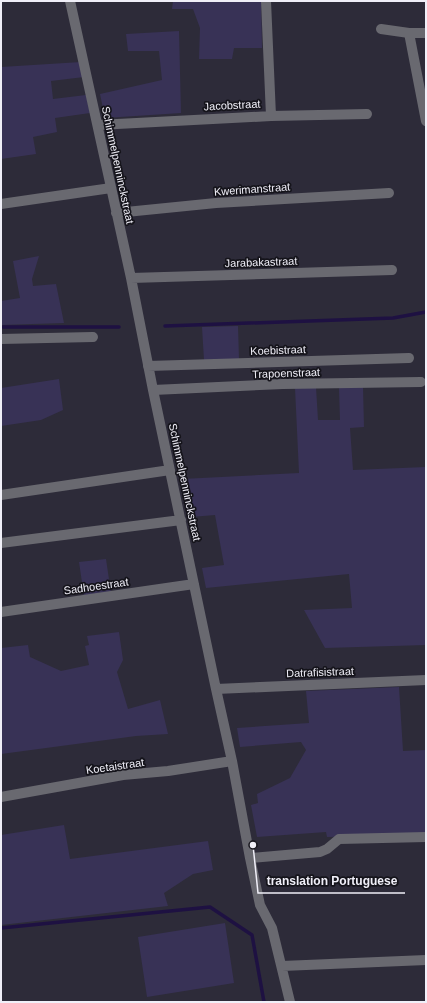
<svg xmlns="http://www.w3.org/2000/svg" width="427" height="1003" viewBox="0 0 427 1003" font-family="Arial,sans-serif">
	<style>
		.green { fill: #383256 }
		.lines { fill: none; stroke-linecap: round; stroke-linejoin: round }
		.stream { stroke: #1e1142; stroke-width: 3.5 }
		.minor { stroke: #696970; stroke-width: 10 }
		.labels { text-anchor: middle; stroke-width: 3.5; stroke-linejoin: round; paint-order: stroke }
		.street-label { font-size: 11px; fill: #f0eff8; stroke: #15141b }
		.leader { fill: none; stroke: #f0eff8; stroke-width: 1.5 }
		.callout-dot { fill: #f0eff8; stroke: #15141b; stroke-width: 1.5 }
		.callout-label { font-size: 12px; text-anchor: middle; font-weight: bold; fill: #f0eff8; stroke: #15141b; stroke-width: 3.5; stroke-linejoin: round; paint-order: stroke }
	</style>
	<rect width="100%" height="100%" fill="#2d2b39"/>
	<path class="green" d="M 173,1 L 261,1 L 262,48 L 234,48 L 232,59 L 199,59 L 200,28 L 193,9 L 172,9 Z
		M 179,31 L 181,113 L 105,118 L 100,94 L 162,80 L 159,51 L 128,51 L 126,34 Z
		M 81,62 L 84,77 L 51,81 L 53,99 L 86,95 L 90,113 L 55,118 L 57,132 L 33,137 L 36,154 L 1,159 L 1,67 Z
		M 39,256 L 32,279 L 33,286 L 56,284 L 64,323 L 1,325 L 1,301 L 20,298 L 13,261 Z
		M 238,326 L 239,359 L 204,360 L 202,327 Z
		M 59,379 L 63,410 L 41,420 L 1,426 L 1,388 Z
		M 316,387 L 318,420 L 340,420 L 339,388 L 363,387 L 364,427 L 350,428 L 353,470 L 426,467 L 426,645 L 325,648 L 304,610 L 352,608 L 349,574 L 206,588 L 202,568 L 224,565 L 215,515 L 191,517 L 182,479 L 299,473 L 295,388 Z
		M 106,559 L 111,593 L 84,596 L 79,562 Z
		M 119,632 L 123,660 L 117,672 L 128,709 L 160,700 L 168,734 L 136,736 L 1,754 L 1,648 L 28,645 L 30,657 L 61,671 L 89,665 L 85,646 L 89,645 L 87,636 Z
		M 399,687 L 403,751 L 426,750 L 426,835 L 327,837 L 326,832 L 257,837 L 251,805 L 258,803 L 257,794 L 290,778 L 306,750 L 301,742 L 240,747 L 237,728 L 309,723 L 306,691 Z
		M 64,825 L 70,859 L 208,841 L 213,870 L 193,874 L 164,893 L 168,906 L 1,925 L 1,835 Z
		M 225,923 L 234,983 L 147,997 L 138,937 Z"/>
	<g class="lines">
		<path class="stream" d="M 165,326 L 393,318 L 426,312
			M 3,327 L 119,327
			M 1,928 L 210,907 L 252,935 L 264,1002"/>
		<path class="minor" d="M 70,1 L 131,278 L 153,390 L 216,689 L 232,761 L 250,858 L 260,905 L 272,928 L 290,1002
			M 266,1 L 271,116
			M 381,29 L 409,33 L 426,33
			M 409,33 L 426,121
			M 98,125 L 271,116 L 367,114
			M 1,204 L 111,188
			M 116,213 L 216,203 L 389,193
			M 131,278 L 392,270
			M 1,339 L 93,337
			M 148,366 L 409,358
			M 153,390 L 283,384 L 421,382
			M 1,495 L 170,470
			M 1,543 L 181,520
			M 1,612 L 194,584
			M 216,689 L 426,680
			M 1,797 L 123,775 L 168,771 L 232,761
			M 250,858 L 320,852 L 327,849 L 339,839 L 426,837
			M 282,966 L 426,960"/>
	</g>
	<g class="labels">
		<g class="street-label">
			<text transform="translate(232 105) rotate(-3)" y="4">Jacobstraat</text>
			<text transform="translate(118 165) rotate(78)" y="4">Schimmelpenninckstraat</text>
			<text transform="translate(252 189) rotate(-4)" y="4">Kwerimanstraat</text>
			<text transform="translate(261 262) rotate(-2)" y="4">Jarabakastraat</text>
			<text transform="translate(278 350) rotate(-2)" y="4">Koebistraat</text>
			<text transform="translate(286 373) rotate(-2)" y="4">Trapoenstraat</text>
			<text transform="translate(185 482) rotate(78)" y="4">Schimmelpenninckstraat</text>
			<text transform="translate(96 586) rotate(-8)" y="4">Sadhoestraat</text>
			<text transform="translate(320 672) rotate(-2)" y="4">Datrafisistraat</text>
			<text transform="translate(115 766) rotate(-8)" y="4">Koetaistraat</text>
		</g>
	</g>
	<path class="leader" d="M253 845L258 893H405"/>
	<circle class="callout-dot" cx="253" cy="845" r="4"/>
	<g class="callout-label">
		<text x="332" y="885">translation Portuguese</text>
	</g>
	<rect width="427" height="1003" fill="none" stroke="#f0eff8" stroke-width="4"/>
</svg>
